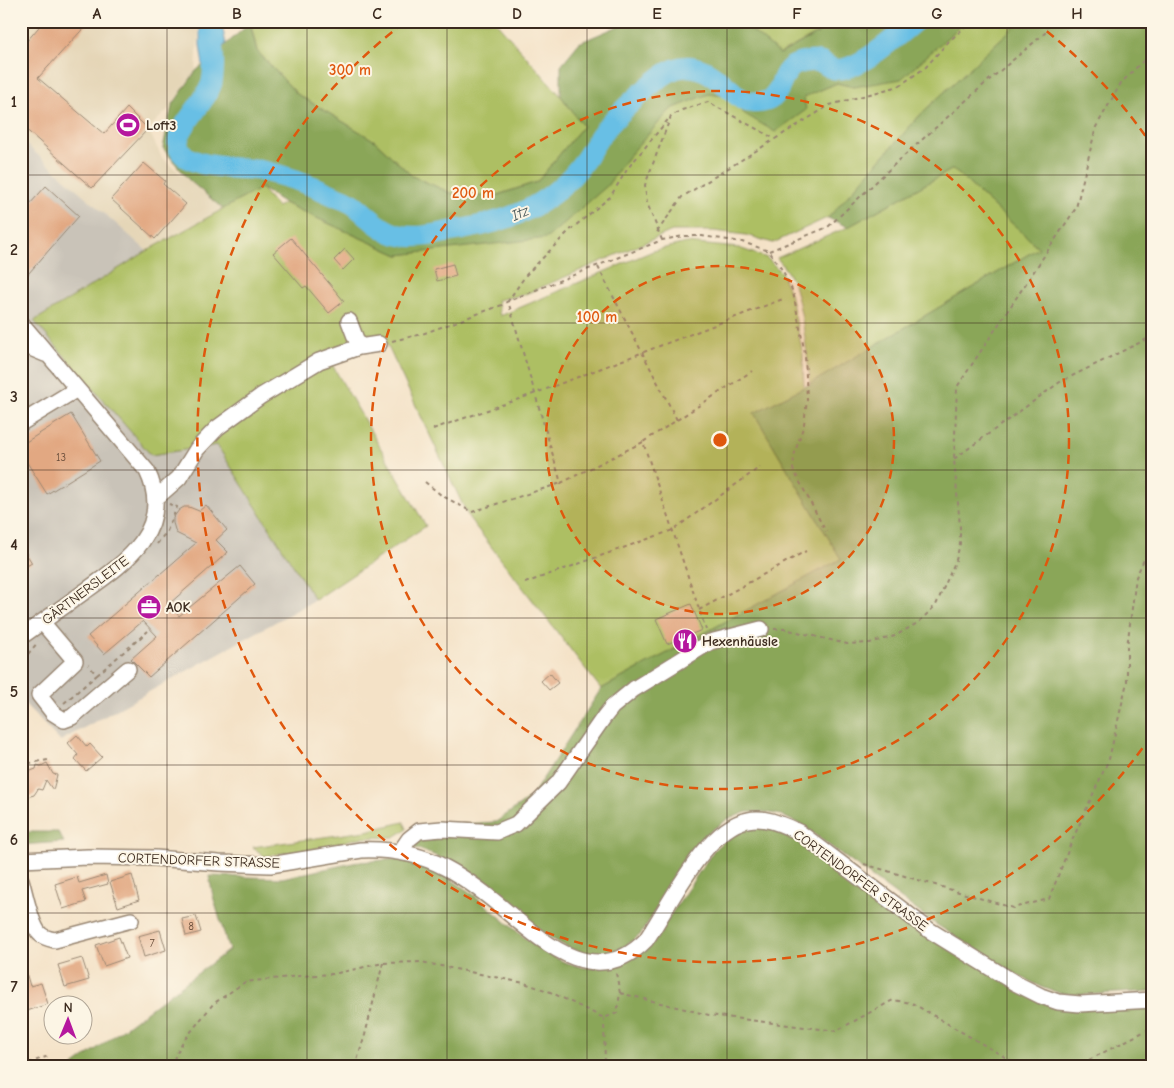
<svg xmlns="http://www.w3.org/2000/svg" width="1174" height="1088" viewBox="0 0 1174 1088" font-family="'Comic Neue',sans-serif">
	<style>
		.built { fill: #e5d6b7 }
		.industrial { fill: #c9c3b8 }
		.green { fill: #adbf63; stroke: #747440 }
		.forest { fill: #8aa659; stroke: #62683c }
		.water { fill: #68bfe5; stroke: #527482 }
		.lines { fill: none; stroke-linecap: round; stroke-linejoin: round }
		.river { stroke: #68bfe5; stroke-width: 21 }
		.building { fill: #e2a882 }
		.minor-casing { stroke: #988672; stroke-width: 18 }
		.path { stroke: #988672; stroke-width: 2; stroke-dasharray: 4 4; stroke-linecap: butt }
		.minor { stroke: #fff; stroke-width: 15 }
		.grid { fill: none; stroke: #3b2a1e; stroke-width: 1; stroke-opacity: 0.55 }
		.ring { fill: none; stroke: #df570d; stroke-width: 2.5; stroke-dasharray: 9 6 }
		.labels { text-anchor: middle; stroke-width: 4; stroke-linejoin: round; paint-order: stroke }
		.number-label { font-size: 11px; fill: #654a37 }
		.poi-label { font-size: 14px; font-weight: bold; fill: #3b2a1e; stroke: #fcf5e5; text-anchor: start }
		.street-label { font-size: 14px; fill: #3b2a1e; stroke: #fcf5e5 }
		.water-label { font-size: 15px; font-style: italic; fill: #48575a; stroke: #fcf5e5 }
		.centre { fill: #df570d; stroke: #fcf5e5; stroke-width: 2.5 }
		.ring-label { font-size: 15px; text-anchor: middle; font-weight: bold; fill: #df570d; stroke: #fcf5e5; stroke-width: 4; stroke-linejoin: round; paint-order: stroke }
		.neatline { fill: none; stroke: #3b2a1e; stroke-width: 2 }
		.grid-label { font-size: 16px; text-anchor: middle; font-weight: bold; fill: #3b2a1e }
	</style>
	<rect width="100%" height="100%" fill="#fcf5e5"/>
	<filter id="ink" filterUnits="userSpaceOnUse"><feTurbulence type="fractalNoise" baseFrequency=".02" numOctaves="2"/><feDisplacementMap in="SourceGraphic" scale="10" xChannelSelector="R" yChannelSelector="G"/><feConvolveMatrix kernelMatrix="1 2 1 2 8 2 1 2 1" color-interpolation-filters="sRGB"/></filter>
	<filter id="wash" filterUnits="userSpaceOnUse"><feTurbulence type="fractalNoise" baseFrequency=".0096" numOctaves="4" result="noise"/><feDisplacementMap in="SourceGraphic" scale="20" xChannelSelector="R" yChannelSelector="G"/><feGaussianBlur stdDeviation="1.12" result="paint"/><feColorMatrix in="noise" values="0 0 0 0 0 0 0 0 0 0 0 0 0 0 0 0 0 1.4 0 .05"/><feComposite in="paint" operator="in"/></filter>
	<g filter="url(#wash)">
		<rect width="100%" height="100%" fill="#f4e2c7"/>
		<path class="built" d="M 21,21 L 199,21 L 196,71 L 172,106 L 148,129 L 162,158 L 223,209 L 147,251 L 21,140 Z"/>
		<path class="industrial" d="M 21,140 L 147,251 L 35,320 L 151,455 L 217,444 L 315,600 L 60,741 L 21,700 Z"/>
		<path class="green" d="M 250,21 L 495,21 L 561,96 L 583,126 L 537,182 L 491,197 L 451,193 L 412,176 L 375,141 L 297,94 L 257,51 Z
			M 740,21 L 840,21 L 779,54 Z
			M 965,21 L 1020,21 L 923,112 L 829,217 L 773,243 L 746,235 L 714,231 L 672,231 L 523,295 L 497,300 L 500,316 L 653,251 L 686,243 L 739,248 L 767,258 L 781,272 L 790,293 L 803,354 L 804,387 L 754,413 L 841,559 L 601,689 L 469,518 L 382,334 L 327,356 L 426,526 L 315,600 L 217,445 L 151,455 L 34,321 L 147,251 L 261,188 L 277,207 L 284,203 L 398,255 L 487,244 L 607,186 L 627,158 L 671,109 L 709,94 L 725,96 L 745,114 L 804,97 L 837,83 L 854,87 Z
			M 953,169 L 1039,248 L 810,384 C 807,355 804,320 796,292 C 793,279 785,268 777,258 L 848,227 Z
			M 404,822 L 407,829 L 394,837 L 359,838 L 314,849 L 264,856 L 253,847 L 366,831 Z"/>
		<path class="forest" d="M 648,21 L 740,21 L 780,54 L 840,21 L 966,21 L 901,79 L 854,87 L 837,83 L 804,97 L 806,110 L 775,132 L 745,114 L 725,96 L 709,94 L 671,109 L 627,158 L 607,186 L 547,238 L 398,255 L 284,203 L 261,188 L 223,209 L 189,180 L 163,148 L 172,106 L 196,71 L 250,23 L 257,51 L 297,94 L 375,141 L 412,176 L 451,193 L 492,197 L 537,182 L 583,126 L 561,96 L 561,65 L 579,43 L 616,27 Z
			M 1020,21 L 1153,21 L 1153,991 L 1080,995 L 1060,993 L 1044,988 L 1019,976 L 934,923 L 803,826 L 781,815 L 765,812 L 747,812 L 728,819 L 712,830 L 699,844 L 640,935 C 631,942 622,949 611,952 C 563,965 518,908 483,883 C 461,867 438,855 412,847 L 420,827 L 496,822 L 531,797 L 601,689 L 841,559 L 754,413 L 810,384 L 1039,248 L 953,169 L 848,227 L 828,218 L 923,112 Z
			M 750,826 L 776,829 L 796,838 L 1038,1001 L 1153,1005 L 1153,1067 L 72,1067 L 229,950 L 213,896 L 209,876 L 282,878 L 358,862 L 399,859 L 420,865 L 443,874 L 474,895 L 520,934 L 545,952 L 564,962 L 585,968 L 651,944 L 714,850 L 735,831 Z
			M 21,832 L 58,832 L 64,842 L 21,845 Z"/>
		<path class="water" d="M 200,21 L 221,21 L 226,44 L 203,65 L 200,45 Z"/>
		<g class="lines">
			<path class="river" d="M 210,21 C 211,41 216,62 212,82 C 207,101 177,128 178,143 C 179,170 239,167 258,170 C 285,175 310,184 335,196 C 341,198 348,201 353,204 C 368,215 380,231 399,235 C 420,240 443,232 464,229 C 514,220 553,204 584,161 C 590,153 594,144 600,136 C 610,122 622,111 635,99 C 646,89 660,75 675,69 C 698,60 717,78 733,92 C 738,96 743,102 750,102 C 787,107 775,74 795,65 C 802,62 813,60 820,62 C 825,63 829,68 834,69 C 857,73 898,35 915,21"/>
		</g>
		<g id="blocks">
			<path class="building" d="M 44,21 L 90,21 L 38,78 L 104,134 L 127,108 L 148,129 L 92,188 L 21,125 L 21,48 Z
				M 144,163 L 165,181 L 163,184 L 186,204 L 155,239 L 111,199 Z
				M 46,186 L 79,216 L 21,282 L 21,214 Z
				M 291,238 L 344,301 L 329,313 L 306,286 L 303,288 L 273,253 Z
				M 345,249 L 354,259 L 343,270 L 334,260 Z
				M 453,264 L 456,276 L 437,281 L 434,269 Z
				M 71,414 L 100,461 L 47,494 L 21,453 L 21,445 Z
				M 206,505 L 227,530 L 216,540 L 228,552 L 169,604 L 179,616 L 240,566 L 255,584 L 149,677 L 131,659 L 157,636 L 143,621 L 104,654 L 88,636 L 196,543 L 176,533 L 173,523 L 173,518 L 179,510 L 184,507 L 189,507 L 199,511 Z
				M 21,545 L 32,563 L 21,569 Z
				M 691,604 L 702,630 L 667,644 L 656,619 Z
				M 550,673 L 558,683 L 549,690 L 541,681 Z
				M 77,735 L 87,747 L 90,744 L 102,757 L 86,771 L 75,759 L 78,755 L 68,743 Z
				M 47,763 L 53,774 L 57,775 L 53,790 L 46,780 L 42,790 L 38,789 L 34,795 L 27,797 L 25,793 L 21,795 L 21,783 L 25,773 L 36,769 L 37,765 L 41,766 Z
				M 106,875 L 108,884 L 82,891 L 86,902 L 63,909 L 55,884 L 77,877 L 79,883 Z
				M 132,875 L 139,900 L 118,907 L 110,882 Z
				M 196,916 L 201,932 L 186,936 L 182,919 Z
				M 160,930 L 166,950 L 144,957 L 138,936 Z
				M 119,937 L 127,958 L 104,966 L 96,945 Z
				M 82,958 L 89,980 L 65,987 L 58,965 Z
				M 21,966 L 24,966 L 30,986 L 41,983 L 48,1004 L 24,1012 L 21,1005 Z"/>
		</g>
	</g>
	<g filter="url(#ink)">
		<use href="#blocks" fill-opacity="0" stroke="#988672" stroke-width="1"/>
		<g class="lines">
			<defs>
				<path id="minor" d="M 349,321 L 359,347
					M 21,344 L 45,354
					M 21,423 L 77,389
					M 155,499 L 179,478 L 197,449 L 217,428 L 261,396 L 319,361 L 359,347 L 379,344
					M 42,622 L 75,661 L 39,695 L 53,713 L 64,720 L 72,717 L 128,669
					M 21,637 C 42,622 63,607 84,592 C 125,563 175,529 147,471 L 22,324
					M 400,852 L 409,839 L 419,831 L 442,829 L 497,832 L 516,824 L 558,783 L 604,717 L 612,707 L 634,689 L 710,642 L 761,629
					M 21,860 L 88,857 L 155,858 L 219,863 L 270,865 L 361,850 C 389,849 420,854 446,868 C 465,878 482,891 499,905 C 540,939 594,993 646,940 C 670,905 705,828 748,820 C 766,816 783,825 799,832 L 929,930 L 1015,983 L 1041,996 L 1058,1002 L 1080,1004 L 1153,1000
					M 21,880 C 25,893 31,926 40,934 C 44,938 50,939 55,940 L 131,920"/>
			</defs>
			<use href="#minor" class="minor-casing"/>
			<path class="path" d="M 657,232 L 682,197 L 775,139
				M 662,240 L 647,203 L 645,185 L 671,116 L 682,110 L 708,102 L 775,139 L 830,105 L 899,86 L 926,67 L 948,42 L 972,21
				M 769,251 L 828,227 L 896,163 L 988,81 L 1045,33 L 1048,21
				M 598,267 L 677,420 L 643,442 L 706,630
				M 392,341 L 422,334 L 502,305 L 508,301 L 662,240 L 684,236 L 702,236 L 742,242 L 769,251 L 783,271 L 793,292 L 805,354 L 807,400 L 804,424 L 794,456 L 793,469 L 826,532
				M 677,420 L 752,371
				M 433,429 L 536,393 L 783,299
				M 643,442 L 561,483 L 508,301 L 526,275 L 569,231 L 610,197 L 628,168 L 671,116
				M 954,459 L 1060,382 L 1153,336
				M 425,482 L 441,495 L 472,512 L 561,483
				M 157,544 L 167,531 L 177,507 L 169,504
				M 525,583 L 673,530 L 760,467
				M 699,610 L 806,551
				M 774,629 L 785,629 L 847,644 L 870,643 L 895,636 L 919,622 L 936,605 L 956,560 L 960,544 L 960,526 L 954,459 L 957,387 L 1076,208 L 1096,127 L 1121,83 L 1153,51
				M 21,658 L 28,654 L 38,642
				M 97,675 L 148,631
				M 64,703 L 97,675 L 88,665
				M 21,767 L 30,763 L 48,760
				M 864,864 L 1013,908 L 1049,899 L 1071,843 L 1109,759 L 1127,682 L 1127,647 L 1136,577 L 1153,540
				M 620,993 L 709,1015 L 836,1031 L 893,1000 L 912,1003 L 1020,1066
				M 604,1018 L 605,1067
				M 1083,1063 L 1090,1067
				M 21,1066 L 51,1055
				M 170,1067 L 182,1043 L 213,1004 L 245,982 L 299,976 L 333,974 L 383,963 L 421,962 L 524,983 L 548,991 L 604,1018 L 617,1013 L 620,993 L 616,973
				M 355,1067 L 365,1035 L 383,963
				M 1018,1067 L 1083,1063 L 1153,1027"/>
			<use href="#minor" class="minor"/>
		</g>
	</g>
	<path class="grid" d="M 167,21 L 167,1067M 307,21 L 307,1067M 447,21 L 447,1067M 587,21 L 587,1067M 727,21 L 727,1067M 867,21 L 867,1067M 1007,21 L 1007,1067M 21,175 L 1153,175M 21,323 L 1153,323M 21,470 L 1153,470M 21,618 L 1153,618M 21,765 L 1153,765M 21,913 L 1153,913"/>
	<circle cx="720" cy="440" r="174" fill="#df570d" fill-opacity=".12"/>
	<g class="ring">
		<circle cx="720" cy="440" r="174"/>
		<circle cx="720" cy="440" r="349"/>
		<path d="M1151 736A523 523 0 1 1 405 22M1035 22A523 523 0 0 1 1151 144"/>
	</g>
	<defs>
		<symbol id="stadium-disc" viewBox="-11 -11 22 22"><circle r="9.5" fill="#b5179e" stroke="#fcf5e5"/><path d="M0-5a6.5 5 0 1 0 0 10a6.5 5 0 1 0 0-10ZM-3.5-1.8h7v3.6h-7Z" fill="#fff"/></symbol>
		<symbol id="office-disc" viewBox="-11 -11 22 22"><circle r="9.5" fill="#b5179e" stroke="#fcf5e5"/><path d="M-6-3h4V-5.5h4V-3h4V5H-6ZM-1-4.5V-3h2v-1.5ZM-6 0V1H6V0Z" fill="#fff"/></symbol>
		<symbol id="restaurant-disc" viewBox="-11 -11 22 22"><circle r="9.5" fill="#b5179e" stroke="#fcf5e5"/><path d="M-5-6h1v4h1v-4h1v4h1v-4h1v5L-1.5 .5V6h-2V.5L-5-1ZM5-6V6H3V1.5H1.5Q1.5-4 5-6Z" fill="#fff"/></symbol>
	</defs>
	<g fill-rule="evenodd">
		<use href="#stadium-disc" x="114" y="111" width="28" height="28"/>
		<use href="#office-disc" x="135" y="593" width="28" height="28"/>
		<use href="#restaurant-disc" x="671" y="627" width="28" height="28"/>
	</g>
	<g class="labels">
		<g class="number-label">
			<text x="61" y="461">13</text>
			<text x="191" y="930">8</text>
			<text x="152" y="947">7</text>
		</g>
		<g class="poi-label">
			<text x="146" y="130">Loft3</text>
			<text x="166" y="612">AOK</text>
			<text x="702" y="646">Hexenhäusle</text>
		</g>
		<g class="street-label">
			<text transform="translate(85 590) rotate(-37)" y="5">GÄRTNERSLEITE</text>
			<text transform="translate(199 860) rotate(2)" y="5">CORTENDORFER STRASSE</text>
			<text transform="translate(861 880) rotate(36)" y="5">CORTENDORFER STRASSE</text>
		</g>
		<g class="water-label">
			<text transform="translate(520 213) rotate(-23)" y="5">Itz</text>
		</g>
	</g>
	<circle cx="720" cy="440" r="8" class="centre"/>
	<g class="ring-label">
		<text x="350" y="75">300 m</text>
		<text x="473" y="198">200 m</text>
		<text x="597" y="322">100 m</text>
	</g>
	<rect width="1174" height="1088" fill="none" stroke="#fcf5e5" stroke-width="55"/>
	<g transform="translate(68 1020) rotate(1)"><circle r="24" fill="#fcf5e5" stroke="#afa495"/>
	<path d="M0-4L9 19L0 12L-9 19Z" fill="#b5179e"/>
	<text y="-8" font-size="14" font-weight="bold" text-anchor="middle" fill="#3b2a1e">N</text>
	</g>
	<rect x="28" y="28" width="1118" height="1032" class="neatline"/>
	<g class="grid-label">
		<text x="97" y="19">A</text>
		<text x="237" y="19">B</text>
		<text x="377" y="19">C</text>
		<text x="517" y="19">D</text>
		<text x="657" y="19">E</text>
		<text x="797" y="19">F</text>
		<text x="937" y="19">G</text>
		<text x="1077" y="19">H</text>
		<text x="14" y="107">1</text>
		<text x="14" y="255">2</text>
		<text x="14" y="402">3</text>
		<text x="14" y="550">4</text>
		<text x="14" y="697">5</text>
		<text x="14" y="845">6</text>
		<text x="14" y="992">7</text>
	</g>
</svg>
